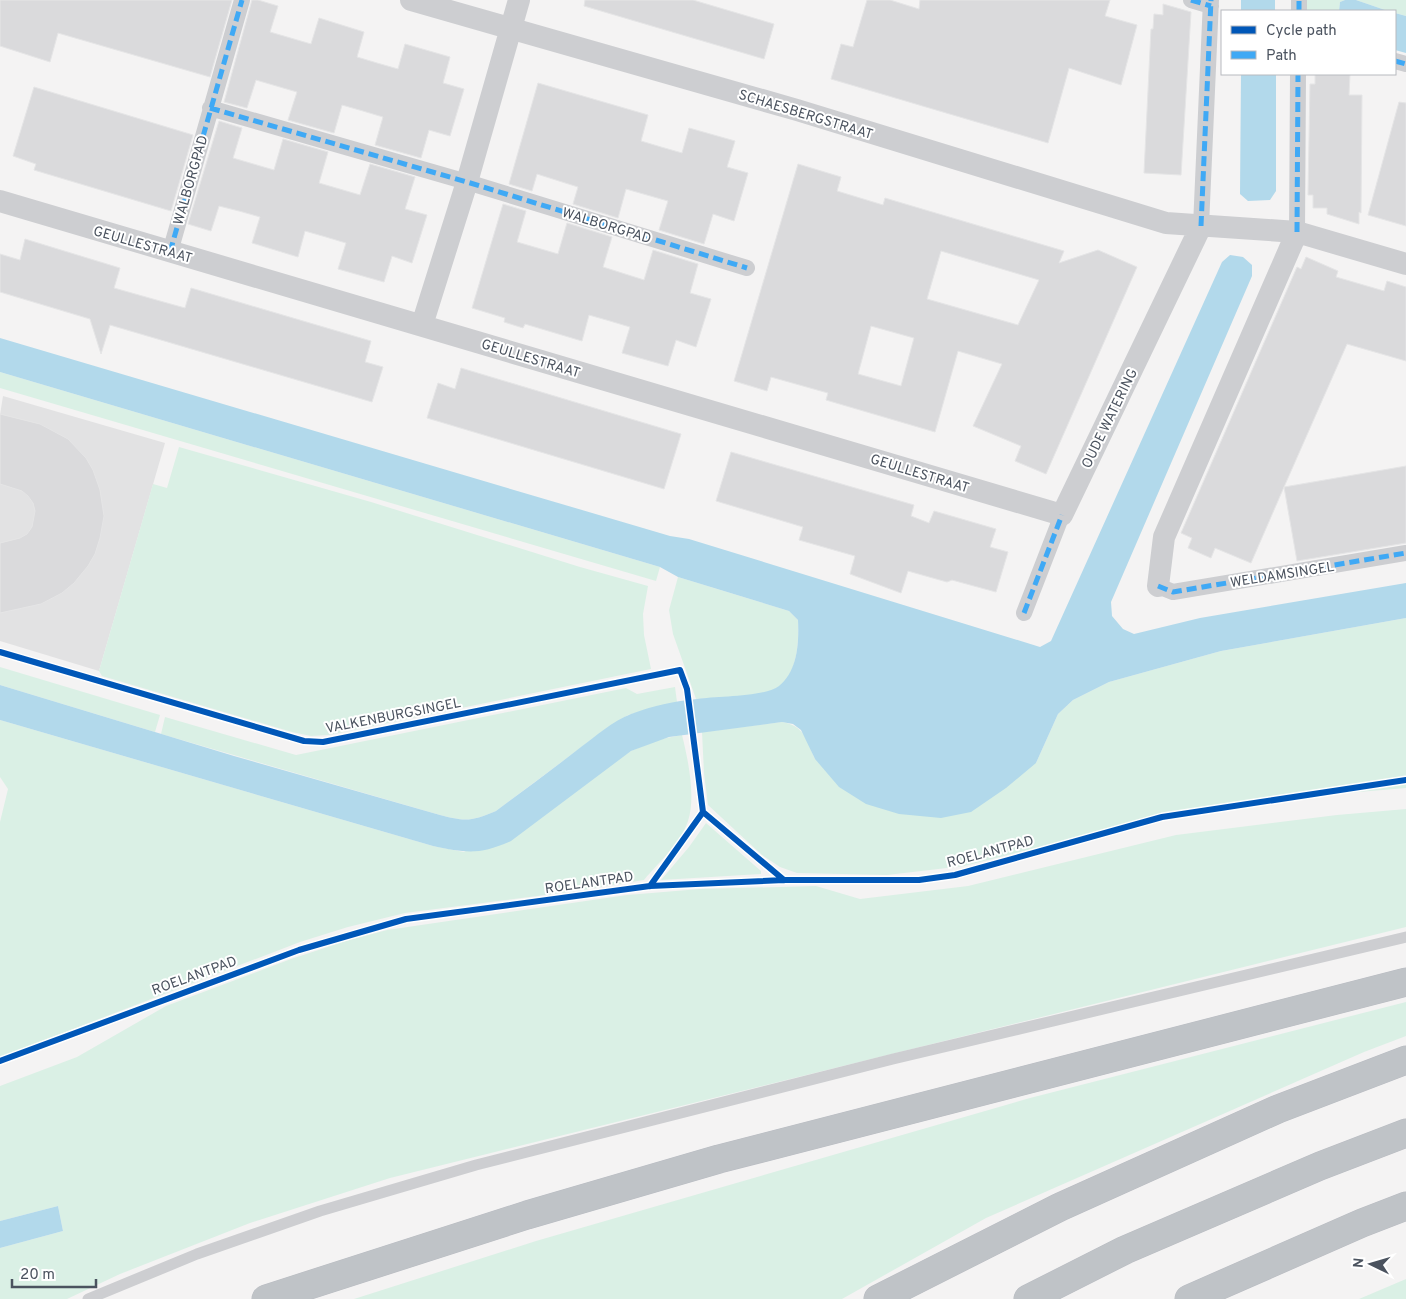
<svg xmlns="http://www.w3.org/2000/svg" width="1406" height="1299" viewBox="0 0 1406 1299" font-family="Overpass,sans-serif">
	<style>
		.education { fill: #e2e2e3 }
		.green { fill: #daf0e5 }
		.water { fill: #b2d9eb }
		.building { fill: #dadadc; stroke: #e5e5e6; fill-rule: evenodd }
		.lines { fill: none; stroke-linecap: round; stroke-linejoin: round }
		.motorway-casing { stroke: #b9bcc2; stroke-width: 29 }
		.service { stroke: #cdced1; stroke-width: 11 }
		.pedestrian { stroke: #cdced1; stroke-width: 16 }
		.minor { stroke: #cdced1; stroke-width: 22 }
		.motorway { stroke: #bfc3c7; stroke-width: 28 }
		.quiet { stroke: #3fa9f5; stroke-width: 5; stroke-dasharray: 10 5; stroke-linecap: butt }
		.cycleway-casing { stroke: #fff; stroke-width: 9 }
		.cycleway { stroke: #0057b8; stroke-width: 6 }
		.labels { text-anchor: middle; stroke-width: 4; stroke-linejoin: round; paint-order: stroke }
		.street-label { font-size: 14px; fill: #4b535f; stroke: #fff }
	</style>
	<rect width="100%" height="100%" fill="#f4f3f3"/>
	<path class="education" d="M 3,396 L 165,443 L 99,671 L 0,641 L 0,415 Z"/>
	<path class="green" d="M 1305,0 L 1345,0 L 1340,2 L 1339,11 L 1305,11 Z
		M 1356,0 L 1406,0 L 1406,16 L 1395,13 L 1395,11 L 1388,11 Z
		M 0,372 L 660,567 L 656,581 L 0,388 Z
		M 179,447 L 371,502 L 580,567 L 648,586 L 643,614 L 644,635 L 651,669 L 329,735 L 311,736 L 292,732 L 102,676 L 99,671 L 153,484 L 167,488 Z
		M 678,577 L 789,611 L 798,620 C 799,640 798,676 777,688 C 760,698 717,697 696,699 L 673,634 L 669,610 Z
		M 1406,618 L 1406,788 L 1335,794 L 1173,814 L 964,866 L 887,875 L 797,873 L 780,867 L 762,855 L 708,805 L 704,773 L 702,732 L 782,722 C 805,726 806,740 815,759 L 1036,763 L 1058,714 L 1073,700 L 1109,682 L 1221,651 Z
		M 0,667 L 160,715 L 155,732 L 0,685 Z
		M 675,687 L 677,702 L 628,715 L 607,728 L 496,811 C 472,821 466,822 440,815 L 161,734 L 165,717 L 296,755 L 626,688 L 637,694 Z
		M 0,720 L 433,846 L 464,852 L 631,751 L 656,740 L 682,735 C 688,759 696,797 688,821 C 681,843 659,862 644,880 L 576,891 L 405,913 L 348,927 L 300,942 L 0,1057 L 0,822 L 8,789 L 0,777 Z
		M 1406,809 L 1406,927 L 390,1178 L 250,1223 L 120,1274 L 67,1299 L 0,1299 L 0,1248 L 63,1231 L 58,1206 L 0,1221 L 0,1086 L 77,1057 L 166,1006 L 291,959 L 346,941 L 387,930 L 627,895 L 700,889 L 816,886 L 860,899 L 968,886 L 1176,835 L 1337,815 Z
		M 706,823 L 761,871 L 761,874 L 661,880 L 689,847 Z
		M 1406,1002 L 1406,1036 L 1364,1052 L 986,1218 L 842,1299 L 354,1299 L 536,1241 L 1030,1098 Z
		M 1406,1279 L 1406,1299 L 1359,1299 Z"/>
	<path class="water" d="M 1241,0 L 1275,0 L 1275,11 L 1241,11 Z
		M 1345,0 L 1356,0 L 1388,11 L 1339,11 L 1340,2 Z
		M 1395,13 L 1406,16 L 1406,53 L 1395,50 Z
		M 1241,74 L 1276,74 L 1276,191 L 1270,200 L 1248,201 L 1240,194 Z
		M 1230,255 L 1243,257 L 1252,265 L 1252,276 L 1111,602 L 1112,616 L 1123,629 L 1134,634 L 1200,618 L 1406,583 L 1406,618 L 1221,651 L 1109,682 L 1073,700 L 1058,714 L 1036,763 L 1006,788 L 971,812 L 941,818 L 899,814 L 866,804 L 839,787 L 815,759 L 801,730 L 793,724 L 782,722 L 669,737 L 631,751 L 511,841 C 479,855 467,853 433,846 L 0,720 L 0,685 L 234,756 L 440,815 C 466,822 472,821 496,811 C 524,790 553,769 581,747 C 596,736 613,721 631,714 C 652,706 675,701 697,699 C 716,696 765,697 779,686 C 798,671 799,642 798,620 L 789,611 L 678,577 L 660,567 L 0,372 L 0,338 L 670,536 L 689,539 L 1040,647 L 1051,641 L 1222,262 Z
		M 58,1206 L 63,1231 L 0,1248 L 0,1221 Z"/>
	<path class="building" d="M 0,0 L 232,0 L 210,77 L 58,33 L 50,62 L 0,46 Z
		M 252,0 L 258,0 L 278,6 L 270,32 L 311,44 L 319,18 L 364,32 L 357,57 L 377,63 L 398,69 L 405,44 L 450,57 L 443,83 L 464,89 L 450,136 L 429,130 L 421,158 L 375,145 L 383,117 L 363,111 L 342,105 L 334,133 L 288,120 L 297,92 L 256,80 L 247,108 L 224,102 Z
		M 585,0 L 693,0 L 774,24 L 764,59 L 584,6 Z
		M 867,0 L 890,0 L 919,9 L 920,0 L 1110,0 L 1105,16 L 1137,25 L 1121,85 L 1069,68 L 1048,143 L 831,79 L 841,44 L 853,47 Z
		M 1163,4 L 1191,12 L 1181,175 L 1144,173 L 1151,29 L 1153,29 L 1154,14 L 1163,15 Z
		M 1315,74 L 1350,74 L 1349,95 L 1362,95 L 1361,213 L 1359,212 L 1359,224 L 1327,214 L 1327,208 L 1313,208 L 1313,195 L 1308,195 L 1310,84 L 1315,84 Z
		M 538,83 L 648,115 L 641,141 L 661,147 L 682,153 L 689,128 L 735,141 L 727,167 L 748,173 L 734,221 L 713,214 L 704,244 L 659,230 L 668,201 L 626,189 L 618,218 L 573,204 L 578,187 L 537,174 L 532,191 L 509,184 Z
		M 34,87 L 193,135 L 171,211 L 34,170 L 36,164 L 13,156 Z
		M 1399,102 L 1406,103 L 1406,226 L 1368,215 Z
		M 219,121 L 242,128 L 233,158 L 274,170 L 283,139 L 328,152 L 319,183 L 360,195 L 370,164 L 415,177 L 405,209 L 427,215 L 412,263 L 392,256 L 384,282 L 338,269 L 346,243 L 326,237 L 305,231 L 298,257 L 252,243 L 260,217 L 239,211 L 219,206 L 211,231 L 188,224 Z
		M 798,164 L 841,177 L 837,191 L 883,205 L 885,198 L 1064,251 L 1059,263 L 1098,250 L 1137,267 L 1046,474 L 1015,461 L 1021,446 L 973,426 L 1002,364 L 958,351 L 935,432 L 826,400 L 828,393 L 771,377 L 767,391 L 734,381 ZM 941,251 L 1039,280 L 1018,325 L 927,299 ZM 871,326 L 914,338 L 901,386 L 858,374 Z
		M 503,204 L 526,211 L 517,242 L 558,254 L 567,223 L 612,237 L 603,267 L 644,280 L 653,250 L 698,264 L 690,293 L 711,299 L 696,347 L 676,340 L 668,366 L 622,353 L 630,327 L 610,321 L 589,315 L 582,341 L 525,324 L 523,328 L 504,322 L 505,318 L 472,308 Z
		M 25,239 L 120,268 L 114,288 L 167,303 L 185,308 L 191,288 L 371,341 L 365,362 L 383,367 L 372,402 L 110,325 L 101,354 L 90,319 L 0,292 L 0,254 L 20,260 Z
		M 1306,257 L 1338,271 L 1336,277 L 1384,291 L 1387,281 L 1406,287 L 1406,361 L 1347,344 L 1284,487 L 1406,466 L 1406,543 L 1297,561 L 1284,487 L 1251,563 L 1215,548 L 1211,558 L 1188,548 L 1192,538 L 1181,533 L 1297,267 L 1301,269 Z
		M 461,368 L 681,434 L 664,489 L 427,418 L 438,383 L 455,389 Z
		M 0,414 L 40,424 L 68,439 L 86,458 L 93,470 L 100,490 L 104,516 L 100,538 L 95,554 L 88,566 L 74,583 L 62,593 L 41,604 L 0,613 L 0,543 L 20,538 L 27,534 L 32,527 L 35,511 L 33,503 L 28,496 L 22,491 L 0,484 Z
		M 731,452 L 914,505 L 911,516 L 929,523 L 934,511 L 996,529 L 990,547 L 1008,552 L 996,592 L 952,580 L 947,582 L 908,571 L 901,593 L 850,574 L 855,556 L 799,540 L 803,527 L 716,501 Z"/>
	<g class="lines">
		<defs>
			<path id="motorway" d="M 266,1299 L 527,1215 L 719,1159 L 1406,982
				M 878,1299 L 1060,1207 L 1278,1109 L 1406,1060
				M 1028,1299 L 1125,1250 L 1320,1166 L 1406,1133
				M 1189,1299 L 1362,1223 L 1406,1206"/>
		</defs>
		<use href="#motorway" class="motorway-casing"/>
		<path class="service" d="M 88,1299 L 197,1254 L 320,1211 L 476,1165 L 893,1059 L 1406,937"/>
		<path class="pedestrian" d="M 1191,0 L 1211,6
			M 1299,11 L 1299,0
			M 1395,61 L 1406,64
			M 210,108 L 467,182 L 747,268
			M 1201,226 L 1211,0
			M 1297,232 L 1298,74
			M 170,252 L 242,0
			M 1158,586 L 1173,592 L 1406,553
			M 1024,613 L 1062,515"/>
		<path class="minor" d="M 411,0 L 797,110 L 1166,223 L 1297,232 L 1164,537 L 1158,586
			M 0,201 L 1062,515 L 1201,226
			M 1297,232 L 1406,264
			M 422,325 L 467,182 L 519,0"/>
		<use href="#motorway" class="motorway"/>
		<path class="quiet" d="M 1191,0 L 1211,6
			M 1299,11 L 1299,0
			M 1395,61 L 1406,64
			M 210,108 L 467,182 L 747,268
			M 1201,226 L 1211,0
			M 1297,232 L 1298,74
			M 170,252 L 242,0
			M 1158,586 L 1173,592 L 1406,553
			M 1024,613 L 1062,515"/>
		<defs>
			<path id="cycleway" d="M 0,652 L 304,741 L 323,742 L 680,670 L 687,689 L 703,812 L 784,880
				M 650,886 L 703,812
				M 0,1061 L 299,950 L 406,919 L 650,886 L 784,880 L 919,880 L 955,875 L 980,868 L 1162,817 L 1406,780"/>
		</defs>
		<use href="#cycleway" class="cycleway-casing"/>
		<use href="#cycleway" class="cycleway"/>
	</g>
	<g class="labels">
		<g class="street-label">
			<text transform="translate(806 114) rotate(17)" y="5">SCHAESBERGSTRAAT</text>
			<text transform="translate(190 180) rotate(-74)" y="5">WALBORGPAD</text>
			<text transform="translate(607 225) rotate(17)" y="5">WALBORGPAD</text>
			<text transform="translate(143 244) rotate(16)" y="5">GEULLESTRAAT</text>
			<text transform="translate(531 358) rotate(17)" y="5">GEULLESTRAAT</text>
			<text transform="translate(1109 418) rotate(-64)" y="5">OUDE WATERING</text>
			<text transform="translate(920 473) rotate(17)" y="5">GEULLESTRAAT</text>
			<text transform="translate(1282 574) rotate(-9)" y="5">WELDAMSINGEL</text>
			<text transform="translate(393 715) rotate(-11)" y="5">VALKENBURGSINGEL</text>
			<text transform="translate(990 851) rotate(-15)" y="5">ROELANTPAD</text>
			<text transform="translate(589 882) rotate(-8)" y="5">ROELANTPAD</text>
			<text transform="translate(194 975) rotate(-20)" y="5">ROELANTPAD</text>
		</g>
	</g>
	<rect x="1221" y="10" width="175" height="65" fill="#ffffff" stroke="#b7babf"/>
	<rect x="1231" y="26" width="25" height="8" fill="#0057b8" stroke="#b7babf"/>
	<text x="1266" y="35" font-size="15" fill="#4b535f">Cycle path</text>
	<rect x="1231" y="51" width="25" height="8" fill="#3fa9f5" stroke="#b7babf"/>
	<text x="1266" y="60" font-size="15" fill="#4b535f">Path</text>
	<g transform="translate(1371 1264) rotate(275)" stroke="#ffffff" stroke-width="4" paint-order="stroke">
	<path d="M0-4L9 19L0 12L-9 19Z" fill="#4b535f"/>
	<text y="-8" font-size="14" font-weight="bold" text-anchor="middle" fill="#4b535f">N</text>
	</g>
	<path d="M12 1279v8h84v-8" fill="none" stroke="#4b535f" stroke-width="2.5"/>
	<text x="20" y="1279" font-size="15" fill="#4b535f" stroke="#ffffff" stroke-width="4" paint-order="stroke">20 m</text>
</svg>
